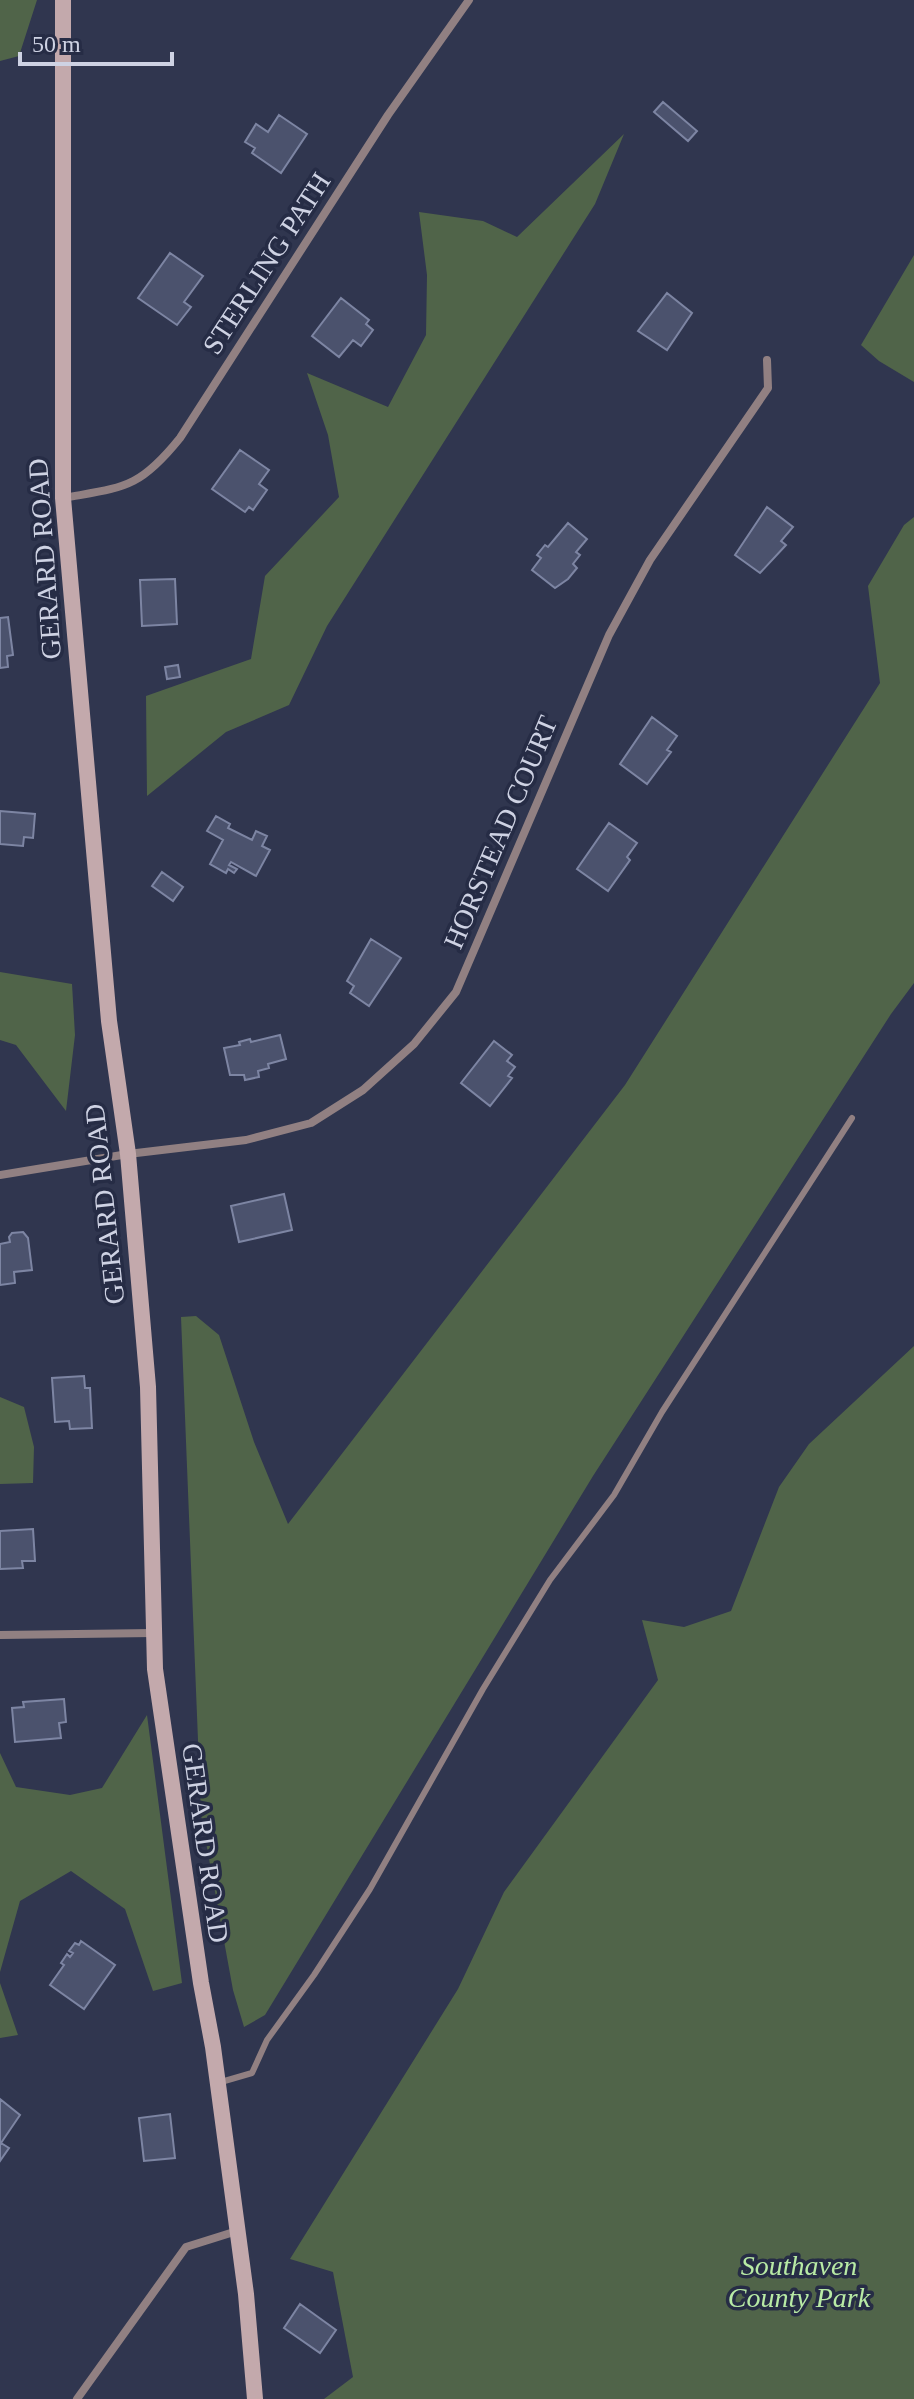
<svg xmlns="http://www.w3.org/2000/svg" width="914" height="2399" viewBox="0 0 914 2399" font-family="Georgia,serif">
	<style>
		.green { fill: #506449 }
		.building { fill: #4b526d; stroke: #7d85a3; stroke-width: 2 }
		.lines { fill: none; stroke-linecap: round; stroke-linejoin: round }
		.lane { stroke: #918082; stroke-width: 6 }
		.street { stroke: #918082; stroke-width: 8 }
		.secondary { stroke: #c3a9ac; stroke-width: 16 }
		.labels { text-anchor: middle; stroke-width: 7; stroke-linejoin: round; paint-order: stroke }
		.street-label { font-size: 28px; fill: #ced2e3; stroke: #262c45 }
		.park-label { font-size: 28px; font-style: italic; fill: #b8eaa5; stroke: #262c45 }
	</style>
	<rect width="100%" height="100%" fill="#30364f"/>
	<path class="green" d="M 0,0 L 37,0 L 19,56 L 0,61 Z
		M 624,134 L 595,204 L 327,626 L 289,705 L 226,732 L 147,796 L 146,696 L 251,659 L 265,576 L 339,497 L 328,435 L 307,373 L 388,407 L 426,335 L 427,275 L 419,212 L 483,221 L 517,237 Z
		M 914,255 L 914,382 L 879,361 L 861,345 Z
		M 914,517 L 914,983 L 891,1014 L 593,1476 L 265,2015 L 244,2027 L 233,1990 L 201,1815 L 181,1317 L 196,1316 L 219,1335 L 254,1442 L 288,1524 L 625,1085 L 880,683 L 868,586 L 904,525 Z
		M 0,972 L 72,984 L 75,1035 L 66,1111 L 16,1045 L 0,1040 Z
		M 914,1346 L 914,2399 L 324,2399 L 353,2377 L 333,2272 L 290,2259 L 458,1989 L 504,1892 L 658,1680 L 642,1620 L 684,1627 L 731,1611 L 779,1487 L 809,1444 Z
		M 0,1397 L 24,1407 L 34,1447 L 33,1483 L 0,1484 Z
		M 147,1715 L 182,1983 L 153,1991 L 125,1909 L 71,1871 L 20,1901 L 0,1972 L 0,1753 L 16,1787 L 70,1795 L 102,1788 Z
		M 0,1983 L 18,2035 L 0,2038 Z"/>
	<path class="building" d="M 663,102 L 697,131 L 688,141 L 654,112 Z
		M 279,115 L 307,134 L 281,173 L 252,153 L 255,148 L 245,142 L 256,124 L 268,132 Z
		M 170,253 L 203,276 L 184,302 L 191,307 L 177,325 L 138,298 Z
		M 667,293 L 692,313 L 667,350 L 638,331 Z
		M 341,298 L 369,320 L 366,324 L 373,330 L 361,346 L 353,340 L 339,357 L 312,336 Z
		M 240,450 L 269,470 L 259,484 L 267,490 L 253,510 L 249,507 L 245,512 L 212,489 Z
		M 767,507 L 793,527 L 781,541 L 786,545 L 760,573 L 735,555 Z
		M 568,523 L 587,539 L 576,552 L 580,555 L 573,564 L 577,568 L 568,579 L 555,588 L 532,570 L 541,558 L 537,555 L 545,545 L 548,547 Z
		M 175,579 L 177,624 L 142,626 L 140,580 Z
		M 8,617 L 13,655 L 7,656 L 8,667 L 0,668 L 0,618 Z
		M 178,665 L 180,677 L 167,679 L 165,667 Z
		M 652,717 L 677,736 L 667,750 L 671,752 L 647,784 L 620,764 Z
		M 0,811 L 35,814 L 33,838 L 24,837 L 23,846 L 0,844 Z
		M 216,816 L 230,824 L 228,828 L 252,840 L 256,831 L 267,836 L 262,846 L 270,850 L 256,876 L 231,862 L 229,865 L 237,869 L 234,873 L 228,869 L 226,873 L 210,864 L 223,840 L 207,831 Z
		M 609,823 L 637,843 L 627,857 L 630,860 L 608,891 L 577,869 Z
		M 162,872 L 183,887 L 173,901 L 152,886 Z
		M 371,939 L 401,958 L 369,1006 L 350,993 L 354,986 L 347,981 Z
		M 280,1035 L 286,1059 L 268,1064 L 269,1068 L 258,1071 L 259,1077 L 245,1080 L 244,1075 L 230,1075 L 224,1048 L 240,1045 L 239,1042 L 250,1039 L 251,1042 Z
		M 494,1041 L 512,1055 L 507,1061 L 515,1067 L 508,1076 L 512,1078 L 490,1106 L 461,1083 Z
		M 284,1194 L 292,1230 L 239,1242 L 231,1206 Z
		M 23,1232 L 28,1238 L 32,1270 L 14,1272 L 15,1283 L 0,1285 L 0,1244 L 10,1242 L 9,1237 L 12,1233 Z
		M 84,1376 L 85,1388 L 90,1388 L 92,1428 L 70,1429 L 69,1421 L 55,1422 L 52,1378 Z
		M 33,1529 L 35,1561 L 22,1561 L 23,1568 L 0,1569 L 0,1531 Z
		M 64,1699 L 66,1722 L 59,1723 L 61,1738 L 15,1742 L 12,1708 L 24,1707 L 23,1702 Z
		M 81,1941 L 115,1965 L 84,2009 L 50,1985 L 64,1965 L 61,1963 L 67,1954 L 70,1957 L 73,1953 L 69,1951 L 75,1943 L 79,1945 Z
		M 0,2099 L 20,2115 L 1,2143 L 9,2148 L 0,2161 Z
		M 170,2114 L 175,2158 L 144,2161 L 139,2118 Z
		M 300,2304 L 336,2330 L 320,2353 L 284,2328 Z"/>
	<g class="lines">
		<path class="lane" d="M 221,2082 L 252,2073 L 267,2040 L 314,1975 L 370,1889 L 483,1689 L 550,1580 L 614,1495 L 662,1412 L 852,1118"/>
		<path class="street" d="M 64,498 C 124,487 139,489 180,438 L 388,115 L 469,0
			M 0,1175 L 128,1154 L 246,1140 L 311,1123 L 363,1090 L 414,1044 L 456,992 L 609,635 L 650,560 L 768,388 L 767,360
			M 0,1635 L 153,1633
			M 77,2399 L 186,2247 L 237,2231"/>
		<path class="secondary" d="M 63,0 L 63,498 L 109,1021 L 128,1154 L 148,1387 L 155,1669 L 201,1983 L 213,2047 L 246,2294 L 255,2399"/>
	</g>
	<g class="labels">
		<g class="street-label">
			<text transform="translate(266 263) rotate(-57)" y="10">STERLING PATH</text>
			<text transform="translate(44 559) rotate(-94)" y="10">GERARD ROAD</text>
			<text transform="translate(500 832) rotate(-67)" y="10">HORSTEAD COURT</text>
			<text transform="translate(104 1204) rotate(-96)" y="10">GERARD ROAD</text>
			<text transform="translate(206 1843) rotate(82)" y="10">GERARD ROAD</text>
		</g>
		<g class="park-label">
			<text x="799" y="2275">Southaven<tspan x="799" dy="32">County Park</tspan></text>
		</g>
	</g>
	<path d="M20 52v12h152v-12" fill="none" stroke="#ced2e3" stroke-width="4"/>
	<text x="32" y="52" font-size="24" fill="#ced2e3" stroke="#262c45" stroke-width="6" paint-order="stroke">50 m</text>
</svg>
